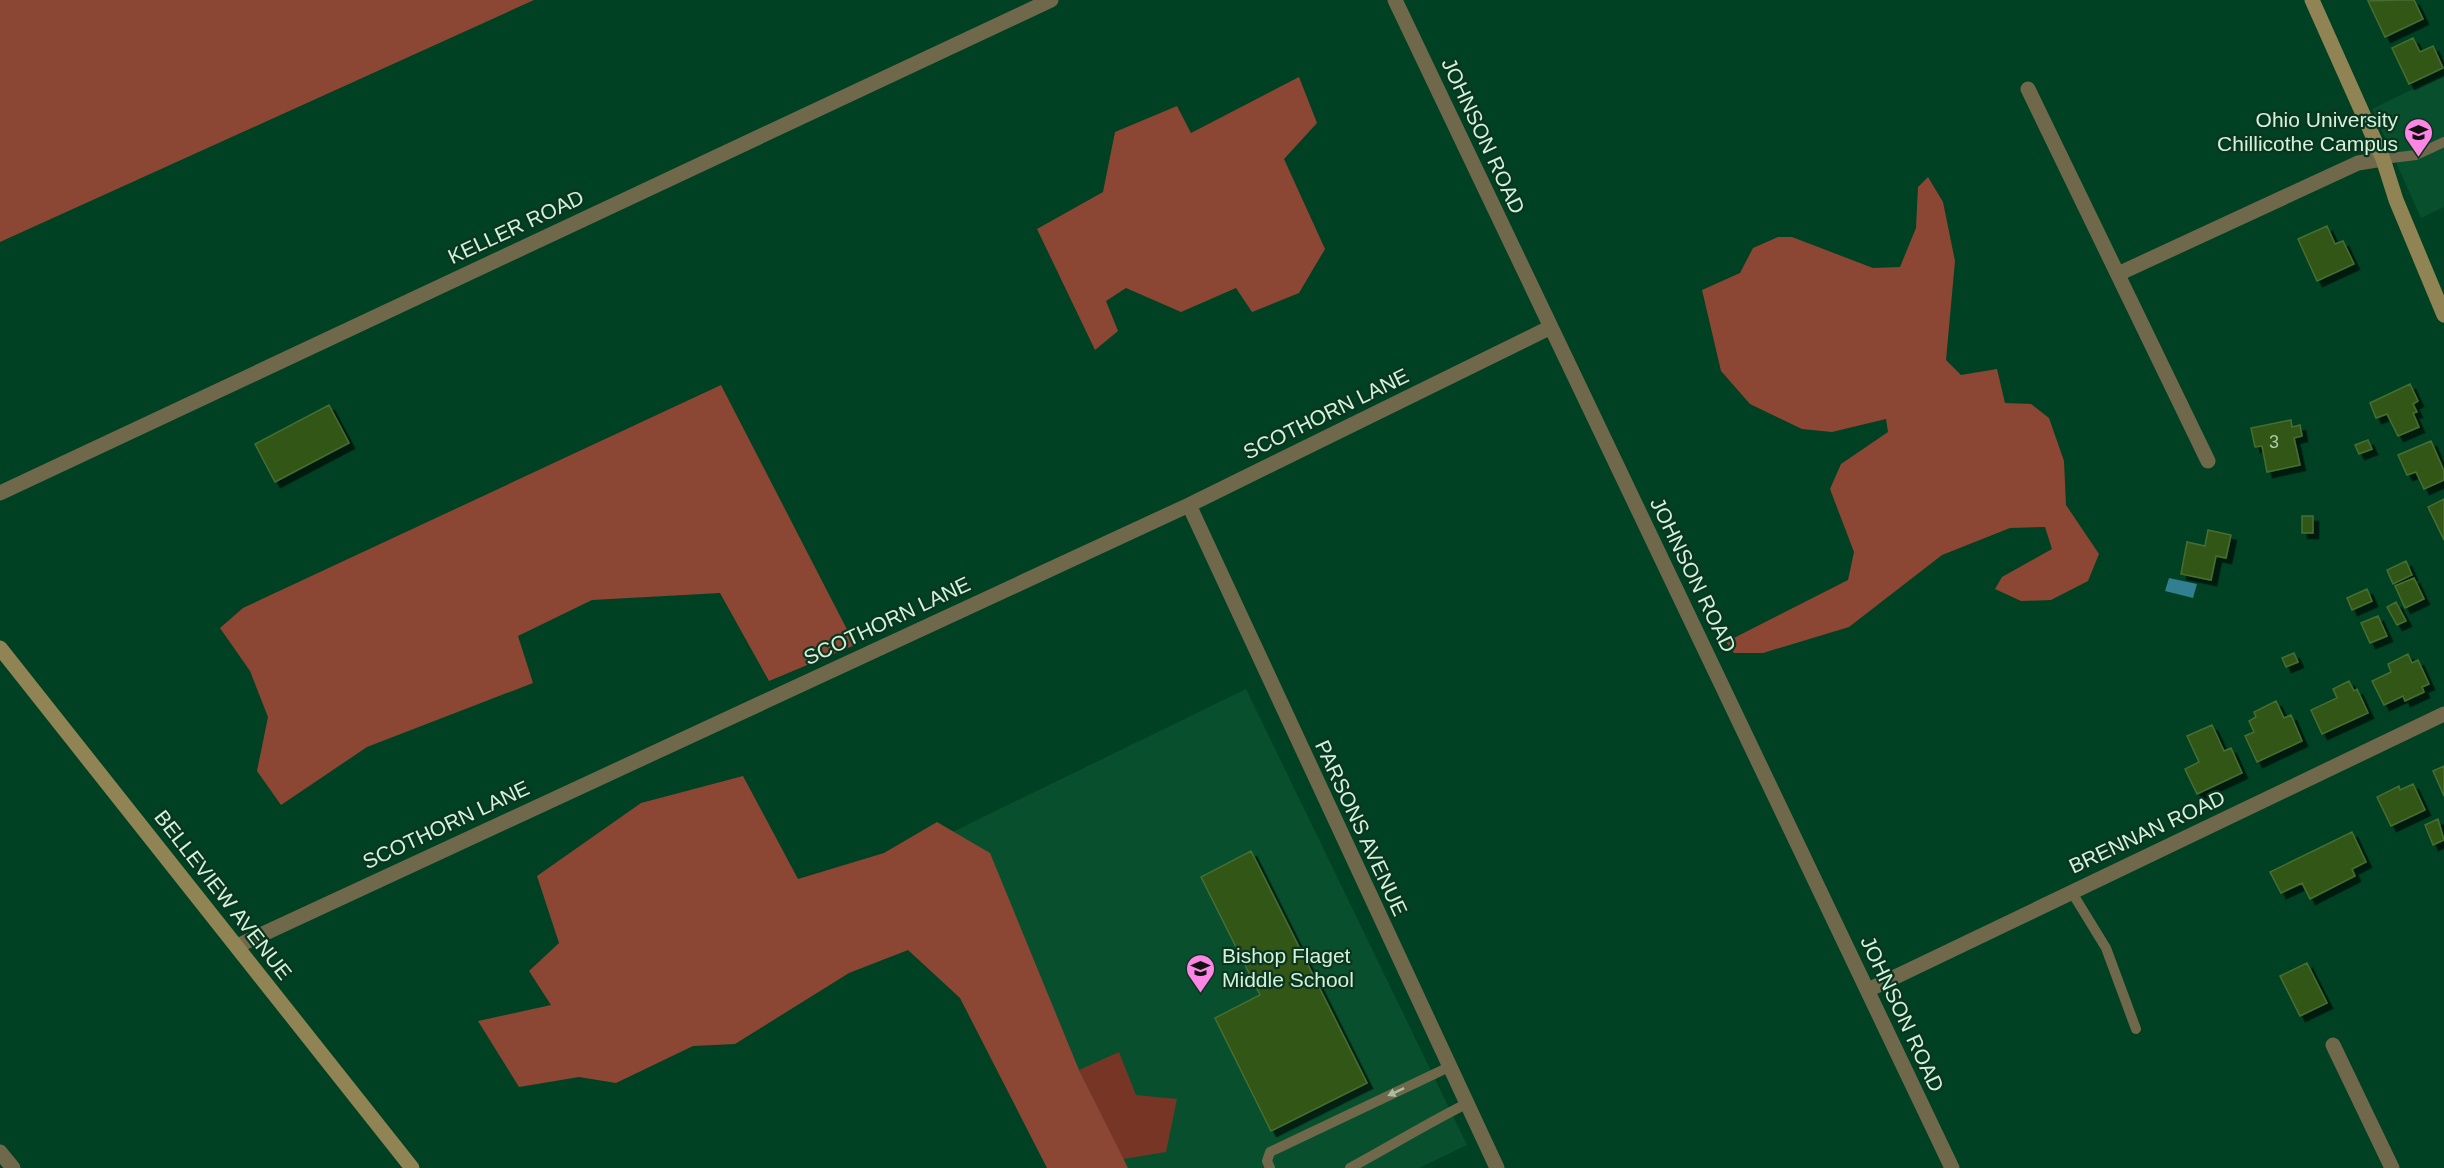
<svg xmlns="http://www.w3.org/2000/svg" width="2444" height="1168" viewBox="0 0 2444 1168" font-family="Arial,sans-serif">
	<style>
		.built { fill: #084f2e }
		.green { fill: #773625 }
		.forest { fill: #8c4634 }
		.water { fill: #317f91 }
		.building { fill: #305618; stroke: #476e31; stroke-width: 1.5; filter: url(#shadow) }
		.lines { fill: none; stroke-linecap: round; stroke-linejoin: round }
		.lane { stroke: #70684a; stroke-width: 10 }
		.street { stroke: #70684a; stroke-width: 15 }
		.secondary { stroke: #908454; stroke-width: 15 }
		.oneway { fill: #aabca1 }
		.labels { text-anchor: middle; stroke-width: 4.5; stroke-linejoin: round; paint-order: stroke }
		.number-label { font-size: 18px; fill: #a8ccaa }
		.poi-label { font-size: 21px; fill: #d0f4db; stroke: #0c341e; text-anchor: end }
		.street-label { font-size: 21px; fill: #d0f4db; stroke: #0c341e }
	</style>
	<defs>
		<filter id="shadow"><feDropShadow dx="5.5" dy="5.5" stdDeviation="0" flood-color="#0009"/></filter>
	</defs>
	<rect width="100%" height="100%" fill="#014123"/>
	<path class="built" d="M 2444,74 L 2444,207 L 2421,218 L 2372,109 Z
		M 1246,689 L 1467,1145 L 1419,1168 L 1093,1168 L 934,841 Z"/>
	<path class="green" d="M 1119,1052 L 1136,1095 L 1177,1099 L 1166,1152 L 1123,1159 L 1079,1070 Z"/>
	<path class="forest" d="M 0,0 L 534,0 L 0,242 Z
		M 1299,77 L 1317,123 L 1284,159 L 1325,249 L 1299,293 L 1252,312 L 1236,288 L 1181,312 L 1126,288 L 1106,301 L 1118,331 L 1095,350 L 1037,229 L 1103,192 L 1115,132 L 1177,106 L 1191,133 Z
		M 1928,177 L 1943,202 L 1955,261 L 1946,360 L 1961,375 L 1997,369 L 2005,403 L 2031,404 L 2049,418 L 2064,461 L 2066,505 L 2099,554 L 2088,581 L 2051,600 L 2021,601 L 1995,589 L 2002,577 L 2052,549 L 2045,527 L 2010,528 L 1942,555 L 1849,627 L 1763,653 L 1734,653 L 1726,642 L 1848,580 L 1854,552 L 1830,489 L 1841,464 L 1888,432 L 1886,419 L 1832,432 L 1802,429 L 1750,404 L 1721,371 L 1702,290 L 1740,273 L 1753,248 L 1778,237 L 1792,237 L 1873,268 L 1900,267 L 1916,228 L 1918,187 Z
		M 721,385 L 855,645 L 769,681 L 720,593 L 592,600 L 518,636 L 533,683 L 367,747 L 281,805 L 257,771 L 268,717 L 250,671 L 220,628 L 243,608 Z
		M 743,776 L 798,879 L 884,853 L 937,822 L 990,853 L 1079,1070 L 1128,1168 L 1047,1168 L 960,998 L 908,950 L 849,973 L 735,1044 L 693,1046 L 616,1083 L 579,1077 L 519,1087 L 478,1021 L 551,1005 L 529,971 L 559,943 L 537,876 L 641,803 Z"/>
	<path class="water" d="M 2169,578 L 2197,584 L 2193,598 L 2165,591 Z"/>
	<path class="building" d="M 2399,0 L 2414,0 L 2423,19 L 2385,37 L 2368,1 Z
		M 2413,38 L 2420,52 L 2433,46 L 2443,68 L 2409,84 L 2392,48 Z
		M 2327,226 L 2335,244 L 2343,241 L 2354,264 L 2317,281 L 2298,239 Z
		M 2410,384 L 2418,401 L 2413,404 L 2417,412 L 2413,413 L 2419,427 L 2398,436 L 2387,414 L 2376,418 L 2370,403 Z
		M 329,405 L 349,443 L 275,482 L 255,444 Z
		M 2291,420 L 2292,427 L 2300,425 L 2302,436 L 2294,438 L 2300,465 L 2267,472 L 2262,446 L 2255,447 L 2251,428 Z
		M 2368,440 L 2372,449 L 2359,454 L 2355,445 Z
		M 2431,441 L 2444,471 L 2444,480 L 2424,489 L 2416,472 L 2407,475 L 2398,455 Z
		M 2444,499 L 2444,540 L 2428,507 Z
		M 2302,516 L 2313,516 L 2313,533 L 2302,533 Z
		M 2208,530 L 2231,535 L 2226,558 L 2216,556 L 2211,580 L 2181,574 L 2187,542 L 2205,546 Z
		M 2406,561 L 2412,575 L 2393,584 L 2387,570 Z
		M 2414,578 L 2424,599 L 2405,608 L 2395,586 Z
		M 2367,589 L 2372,601 L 2352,610 L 2347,598 Z
		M 2396,602 L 2406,621 L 2397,625 L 2387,607 Z
		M 2378,616 L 2387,636 L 2370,643 L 2361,623 Z
		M 2294,653 L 2298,662 L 2286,667 L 2282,658 Z
		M 2408,654 L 2412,663 L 2418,660 L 2429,684 L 2422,687 L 2424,692 L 2405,701 L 2403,696 L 2384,705 L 2372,681 L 2391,672 L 2388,664 Z
		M 2349,681 L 2354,691 L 2357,689 L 2368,713 L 2322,734 L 2311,710 L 2337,698 L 2333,689 Z
		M 2276,701 L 2284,718 L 2291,715 L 2302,741 L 2257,762 L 2245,736 L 2254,732 L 2249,721 L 2256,717 L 2254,712 Z
		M 2212,725 L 2224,751 L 2231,748 L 2242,773 L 2197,794 L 2185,769 L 2199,762 L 2187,736 Z
		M 2444,766 L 2444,796 L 2433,771 Z
		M 2413,784 L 2425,810 L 2391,826 L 2377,797 L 2399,786 L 2400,790 Z
		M 2438,819 L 2444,840 L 2433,845 L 2425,825 Z
		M 2352,832 L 2366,862 L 2352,869 L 2355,876 L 2310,899 L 2302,883 L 2281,893 L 2270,872 Z
		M 1251,851 L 1367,1083 L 1271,1131 L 1215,1018 L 1260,995 L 1201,877 Z
		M 2307,963 L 2327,1003 L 2300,1016 L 2280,976 Z"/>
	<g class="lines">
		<path class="lane" d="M 2383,159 L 2416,155 L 2444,142
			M 2071,891 L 2106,948 L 2136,1029
			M 1270,1168 L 1267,1161 L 1270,1152 L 1449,1067
			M 1350,1168 C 1389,1147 1426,1124 1466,1104"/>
		<path class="street" d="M 1395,0 L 1952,1168
			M 2028,89 L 2208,461
			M 2118,274 L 2358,163 L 2383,159
			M 0,493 L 1051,0
			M 1189,505 L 1497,1168
			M 237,946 L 1189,505 L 1551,327
			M 1868,990 L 2444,714
			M 2333,1045 L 2392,1168
			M 0,1152 L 13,1168"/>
		<path class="secondary" d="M 2312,0 L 2383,159 L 2396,200 L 2444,315
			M 0,648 L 412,1168"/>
	</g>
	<defs><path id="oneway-solid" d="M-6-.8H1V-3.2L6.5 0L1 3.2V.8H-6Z" transform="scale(1.5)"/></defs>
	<use class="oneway" href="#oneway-solid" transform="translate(1396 1092) rotate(155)"/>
	<defs>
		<symbol id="university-pin" viewBox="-11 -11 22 30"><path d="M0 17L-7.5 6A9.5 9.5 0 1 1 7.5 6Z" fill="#fc86e4" stroke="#0c341e"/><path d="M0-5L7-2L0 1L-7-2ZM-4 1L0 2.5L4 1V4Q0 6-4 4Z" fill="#111"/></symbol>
		<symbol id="school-pin" viewBox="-11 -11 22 30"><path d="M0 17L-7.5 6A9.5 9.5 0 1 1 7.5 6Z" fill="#fc86e4" stroke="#0c341e"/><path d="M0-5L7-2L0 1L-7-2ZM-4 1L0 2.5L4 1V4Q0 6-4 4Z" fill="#111"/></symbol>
	</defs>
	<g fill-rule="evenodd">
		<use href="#university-pin" x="2402" y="116" width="33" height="45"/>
		<use href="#school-pin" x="1184" y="952" width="33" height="45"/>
	</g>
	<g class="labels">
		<g class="number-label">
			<text x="2274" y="448">3</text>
		</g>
		<g class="poi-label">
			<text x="2398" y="127">Ohio University<tspan x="2398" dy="24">Chillicothe Campus</tspan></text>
			<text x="1222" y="963" text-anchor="start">Bishop Flaget<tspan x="1222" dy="24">Middle School</tspan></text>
		</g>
		<g class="street-label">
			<text transform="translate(1483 136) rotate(65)" y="7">JOHNSON ROAD</text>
			<text transform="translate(516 227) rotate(-25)" y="7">KELLER ROAD</text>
			<text transform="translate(1326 414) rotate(-26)" y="7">SCOTHORN LANE</text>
			<text transform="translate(1693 575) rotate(64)" y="7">JOHNSON ROAD</text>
			<text transform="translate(887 621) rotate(-25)" y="7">SCOTHORN LANE</text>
			<text transform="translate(446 825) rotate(-25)" y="7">SCOTHORN LANE</text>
			<text transform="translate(1361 828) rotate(65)" y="7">PARSONS AVENUE</text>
			<text transform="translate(2147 832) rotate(-25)" y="7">BRENNAN ROAD</text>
			<text transform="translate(223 895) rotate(52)" y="7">BELLEVIEW AVENUE</text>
			<text transform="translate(1902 1014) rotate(65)" y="7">JOHNSON ROAD</text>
		</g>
	</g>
</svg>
